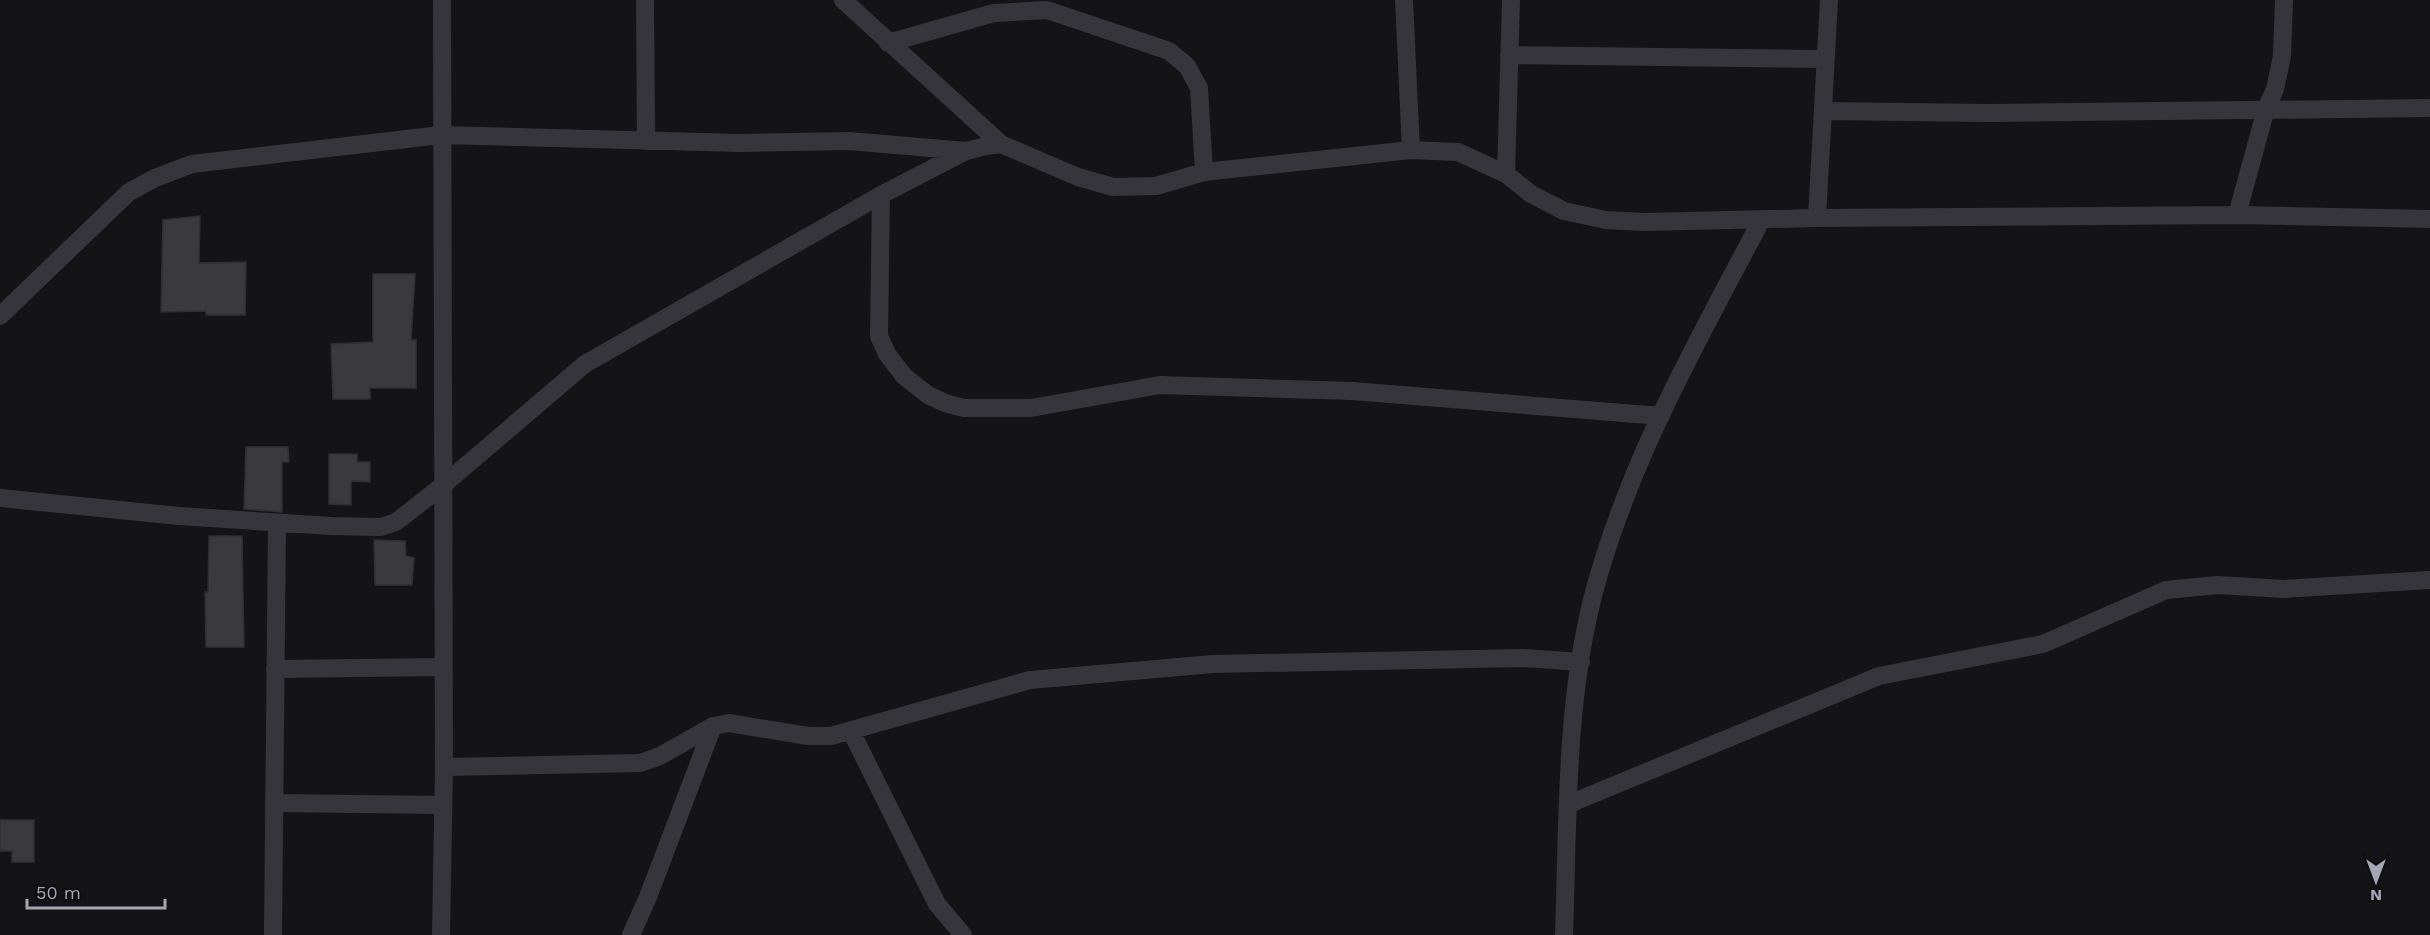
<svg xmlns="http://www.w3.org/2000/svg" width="2430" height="935" viewBox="0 0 2430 935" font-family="'Work Sans',sans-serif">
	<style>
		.building { fill: #3a393e; stroke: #2f2e32; stroke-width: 1.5 }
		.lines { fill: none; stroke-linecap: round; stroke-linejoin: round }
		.street { stroke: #36353b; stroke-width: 18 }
	</style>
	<rect width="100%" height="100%" fill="#141416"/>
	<path class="building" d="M 200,216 L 199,263 L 246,262 L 245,315 L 206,315 L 206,311 L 161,312 L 163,220 Z
		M 373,274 L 415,274 L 411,340 L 416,340 L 416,388 L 370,388 L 370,399 L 333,399 L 331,344 L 373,342 Z
		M 246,447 L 288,447 L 289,462 L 282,462 L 282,512 L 244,509 Z
		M 329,454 L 357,454 L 357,462 L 370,462 L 370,482 L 351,481 L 351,505 L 329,504 Z
		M 209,536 L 242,536 L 244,647 L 206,647 L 205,592 L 208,592 Z
		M 374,540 L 405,541 L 406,556 L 414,558 L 412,585 L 375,585 Z
		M 0,820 L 34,820 L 34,862 L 12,862 L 12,851 L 0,851 Z"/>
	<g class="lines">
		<path class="street" d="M 645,0 L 646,141
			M 843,0 L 1001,144
			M 1404,0 L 1411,150
			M 1511,0 L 1506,174 L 1531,194 L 1564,211 L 1606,220 L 1645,222 L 1817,218
			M 1829,0 L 1817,218 L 2237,215 L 2430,219
			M 888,43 L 994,13 L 1047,10 L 1169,51 L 1187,66 L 1199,88 L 1204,172
			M 1509,55 L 1825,59
			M 1823,111 L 1989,113 L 2430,108
			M 881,195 L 879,336 L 887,354 L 904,376 L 928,395 L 945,403 L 964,408 L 1031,408 L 1160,385 L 1352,391 L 1661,416
			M 2237,215 L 2266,109 L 2275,89 L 2282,56 L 2284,0
			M 0,316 L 129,192 L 155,178 L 192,164 L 441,135 L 739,143 L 849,141 L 966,151
			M 0,498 L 179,516 L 331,526 L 381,527 L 396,522 L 442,486 L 585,364 L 881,195 L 966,151 L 986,146 L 1001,144 L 1078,177 L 1113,187 L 1156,186 L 1204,172 L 1411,150 L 1458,152 L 1506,174
			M 275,669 L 443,667
			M 851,731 L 937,904 L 963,935
			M 444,767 L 640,763 L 660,756 L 713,726 L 729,723 L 808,736 L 831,736 L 1030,680 L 1213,664 L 1523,658 L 1581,662
			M 274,803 L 443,805
			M 1569,804 L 1879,676 L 2043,644 L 2166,590 L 2218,585 L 2283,589 L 2430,580
			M 273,935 L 277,523
			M 441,935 L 444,767 L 442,0
			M 631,935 L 648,897 L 713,726
			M 1564,935 C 1568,822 1565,706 1593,596 C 1628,462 1698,340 1762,219"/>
	</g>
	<g transform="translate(2376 881) rotate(180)" stroke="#0f0f11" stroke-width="4.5" paint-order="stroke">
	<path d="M0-4.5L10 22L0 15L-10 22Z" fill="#a6a6b6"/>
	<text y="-9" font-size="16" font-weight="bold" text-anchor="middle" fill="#a6a6b6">N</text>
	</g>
	<path d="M27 899v9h138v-9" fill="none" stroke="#a6a6b6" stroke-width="3"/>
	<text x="36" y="899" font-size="18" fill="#a6a6b6" stroke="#0f0f11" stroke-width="4.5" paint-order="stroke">50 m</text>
</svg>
